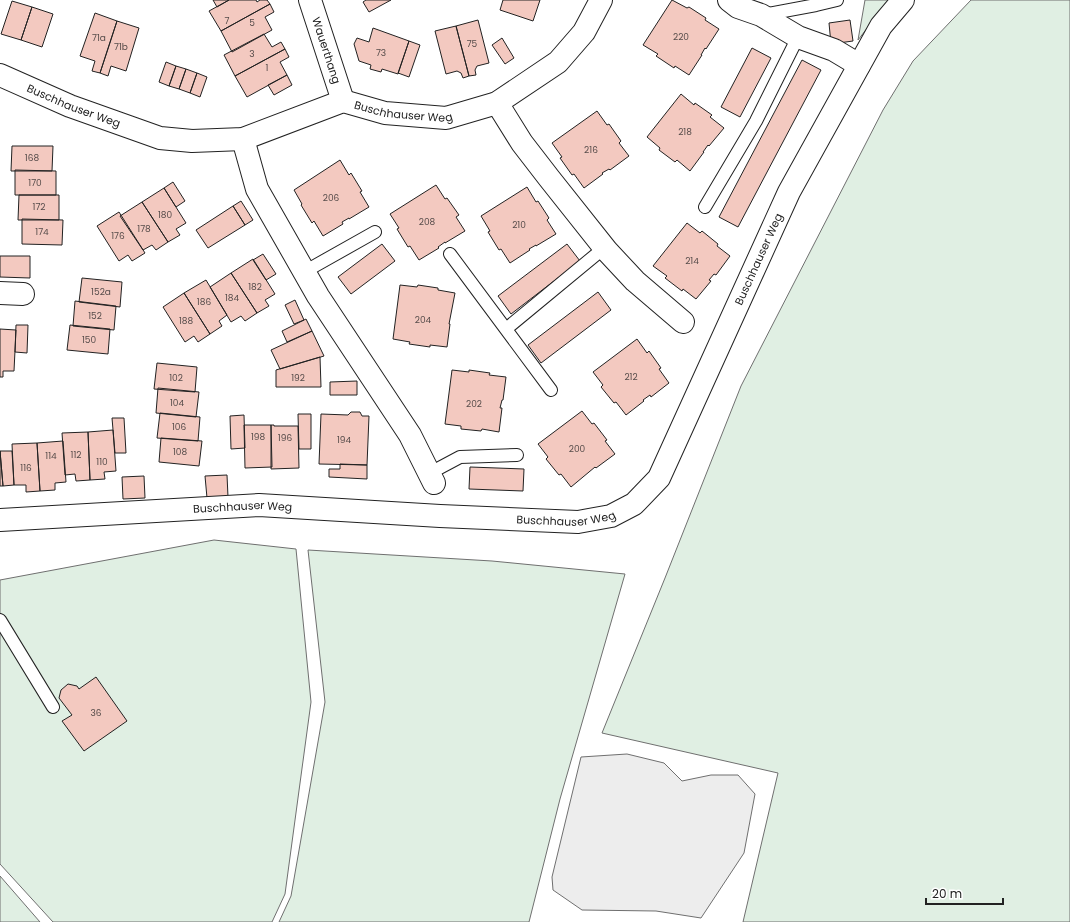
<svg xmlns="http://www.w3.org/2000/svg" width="1070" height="922" viewBox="0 0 1070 922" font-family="Poppins,sans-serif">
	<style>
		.green { fill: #e0efe3; stroke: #6f6f6f }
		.parking { fill: #ededed; stroke: #6f6f6f }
		.building { fill: #f3c9c0; stroke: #222 }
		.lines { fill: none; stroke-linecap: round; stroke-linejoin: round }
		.lane-casing { stroke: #222; stroke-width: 14 }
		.street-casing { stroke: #222; stroke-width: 24 }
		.lane { stroke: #fff; stroke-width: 12 }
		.street { stroke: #fff; stroke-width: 22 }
		.labels { text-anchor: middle; stroke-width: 3; stroke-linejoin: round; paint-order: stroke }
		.number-label { font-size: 9px; fill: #564c4a }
		.street-label { font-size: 11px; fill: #222; stroke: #fff }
	</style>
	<rect width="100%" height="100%" fill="#fff"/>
	<path class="green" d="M 865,0 L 889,0 L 858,40 Z
		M 971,0 L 1070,0 L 1070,922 L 743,922 L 778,773 L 602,733 L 665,578 L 741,386 L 883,110 L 913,61 Z
		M 214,540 L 296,549 L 311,702 L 285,894 L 272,922 L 53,922 L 0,864 L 0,580 Z
		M 308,550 L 492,561 L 625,574 L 560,799 L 529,922 L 279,922 L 291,896 L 325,702 Z
		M 0,876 L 40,922 L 0,922 Z"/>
	<path class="parking" d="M 627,754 L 664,763 L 682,781 L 711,775 L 738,775 L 755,794 L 744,853 L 701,918 L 656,911 L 582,910 L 553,890 L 552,877 L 581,757 Z"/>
	<path class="building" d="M 213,0 L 229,0 L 217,7 Z
		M 229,0 L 256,0 L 257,2 L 260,0 L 267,0 L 270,4 L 221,31 L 209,11 Z
		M 366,0 L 391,0 L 369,12 L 363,2 Z
		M 503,0 L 540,0 L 533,21 L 500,10 Z
		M 672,0 L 687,8 L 689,7 L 706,18 L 705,20 L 719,29 L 706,49 L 705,48 L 701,55 L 702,55 L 689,75 L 675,66 L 674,68 L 656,56 L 658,54 L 643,45 Z
		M 12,1 L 32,7 L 21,40 L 1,34 Z
		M 270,4 L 274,12 L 265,17 L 272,30 L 232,52 L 221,31 Z
		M 32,7 L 53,14 L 42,47 L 21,40 Z
		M 95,13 L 117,21 L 100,73 L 92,71 L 95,61 L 80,56 Z
		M 478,20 L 489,63 L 477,66 L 475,70 L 476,75 L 469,76 L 456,26 Z
		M 850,20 L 853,41 L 831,44 L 829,23 Z
		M 117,21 L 139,28 L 126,71 L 111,66 L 108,76 L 100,73 Z
		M 456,26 L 469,76 L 463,78 L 461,73 L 457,71 L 446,74 L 435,31 Z
		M 373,28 L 409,41 L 398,74 L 382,69 L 381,72 L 370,69 L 371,65 L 359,61 L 354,44 L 357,38 L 369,42 Z
		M 264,34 L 272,47 L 281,42 L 285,49 L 235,76 L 224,55 Z
		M 502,38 L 514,58 L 505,64 L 492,45 Z
		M 409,41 L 420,45 L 409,77 L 398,73 Z
		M 752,48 L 771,58 L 740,117 L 721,107 Z
		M 285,49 L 289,57 L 280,62 L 287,75 L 247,97 L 235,76 Z
		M 802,60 L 821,70 L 738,227 L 719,217 Z
		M 166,62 L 176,66 L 169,86 L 159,82 Z
		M 176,66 L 186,69 L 179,89 L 169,86 Z
		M 186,69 L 197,73 L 190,93 L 179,89 Z
		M 197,73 L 207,77 L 200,97 L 190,93 Z
		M 287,75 L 292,85 L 274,95 L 268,85 Z
		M 681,94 L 694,105 L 695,103 L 712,115 L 710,117 L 724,128 L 709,146 L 708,145 L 703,152 L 704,152 L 690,171 L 677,160 L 675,162 L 659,150 L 660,148 L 647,137 Z
		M 597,111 L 607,125 L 609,124 L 621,141 L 619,143 L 629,156 L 610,170 L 609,169 L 602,173 L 603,174 L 584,188 L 574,174 L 572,175 L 560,158 L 562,157 L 552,143 Z
		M 12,146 L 53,146 L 52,171 L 11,171 Z
		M 340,160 L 349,175 L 351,173 L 362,191 L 360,192 L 369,207 L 349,219 L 349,218 L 342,222 L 343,224 L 323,236 L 314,221 L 312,223 L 301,205 L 302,204 L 294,190 Z
		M 15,170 L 56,171 L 56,195 L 15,195 Z
		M 173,182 L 185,201 L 176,207 L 164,188 Z
		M 436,185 L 445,199 L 447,198 L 459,215 L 456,217 L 465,231 L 445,243 L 445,242 L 438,247 L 439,248 L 419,260 L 410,246 L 408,247 L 397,229 L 399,228 L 390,214 Z
		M 527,187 L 536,202 L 538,201 L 549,218 L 547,220 L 556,234 L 536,246 L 536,245 L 529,249 L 530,250 L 510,263 L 501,249 L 499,250 L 488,232 L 490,231 L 481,216 Z
		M 164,188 L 186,223 L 176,229 L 180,235 L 168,242 L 142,202 Z
		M 19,195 L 59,195 L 59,220 L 18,220 Z
		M 241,201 L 253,220 L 245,225 L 233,206 Z
		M 142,202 L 168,242 L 156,250 L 152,245 L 143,250 L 120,216 Z
		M 233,206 L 245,225 L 208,248 L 196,230 Z
		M 119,212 L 145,253 L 132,261 L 128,255 L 119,261 L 97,226 Z
		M 22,219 L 63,220 L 62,245 L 22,244 Z
		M 687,223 L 700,233 L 702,231 L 718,244 L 717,246 L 730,256 L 716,275 L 714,274 L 709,280 L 711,281 L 696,299 L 683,289 L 682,291 L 665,278 L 667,276 L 653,266 Z
		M 382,244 L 395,261 L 351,294 L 338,277 Z
		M 567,244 L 580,261 L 511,314 L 498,296 Z
		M 263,254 L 276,274 L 266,280 L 253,260 Z
		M 0,256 L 30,256 L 30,278 L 0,277 Z
		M 253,259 L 275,294 L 265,300 L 269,306 L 257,313 L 231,273 Z
		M 231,273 L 257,313 L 245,321 L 241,316 L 231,322 L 210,287 Z
		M 82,278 L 122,282 L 120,307 L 79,302 Z
		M 206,280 L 227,315 L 219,321 L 222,326 L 210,334 L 184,293 Z
		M 400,285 L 417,287 L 418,285 L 438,288 L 438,290 L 455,293 L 449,324 L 450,324 L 447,347 L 430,345 L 430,347 L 409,344 L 410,342 L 393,339 Z
		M 598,292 L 611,310 L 541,363 L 528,345 Z
		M 184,293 L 210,334 L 198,342 L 194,336 L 185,342 L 163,307 Z
		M 295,300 L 304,320 L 294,324 L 285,305 Z
		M 75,301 L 116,306 L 114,330 L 73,326 Z
		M 306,319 L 312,331 L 287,342 L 282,331 Z
		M 16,325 L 28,325 L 27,353 L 15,352 Z
		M 70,325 L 110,329 L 108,354 L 67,350 Z
		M 0,329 L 16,330 L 14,371 L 3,371 L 3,377 L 0,377 Z
		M 312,331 L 324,356 L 280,369 L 271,350 Z
		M 637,339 L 647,353 L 649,351 L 661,368 L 659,369 L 669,383 L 651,397 L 650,395 L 643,400 L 644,401 L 626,415 L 616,402 L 614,403 L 601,387 L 603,385 L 593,372 Z
		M 320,357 L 321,387 L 276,387 L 276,370 Z
		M 157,363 L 197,367 L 195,392 L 154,389 Z
		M 452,370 L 469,372 L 469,370 L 490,373 L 489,375 L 506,377 L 503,400 L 502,400 L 500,408 L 502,408 L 499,432 L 482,429 L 481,431 L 461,429 L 461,426 L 445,424 Z
		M 357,381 L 357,395 L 330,395 L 330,382 Z
		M 158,388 L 199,392 L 196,417 L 156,413 Z
		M 582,411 L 592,424 L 594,423 L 607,440 L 605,441 L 615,454 L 596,468 L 595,467 L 571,487 L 561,474 L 559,475 L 546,459 L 548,457 L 538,444 Z
		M 351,412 L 360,412 L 362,416 L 369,416 L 367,465 L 319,464 L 321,414 L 348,415 Z
		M 160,413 L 200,417 L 198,441 L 157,438 Z
		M 298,414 L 311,414 L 311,449 L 299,449 Z
		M 244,415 L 245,448 L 231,449 L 230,416 Z
		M 112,418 L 124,418 L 126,453 L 115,453 Z
		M 244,425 L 271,425 L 272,467 L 245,468 Z
		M 271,425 L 274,425 L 274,426 L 298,426 L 299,468 L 271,469 Z
		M 113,430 L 116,471 L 104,472 L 105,479 L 90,480 L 88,432 Z
		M 88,432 L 90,480 L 76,481 L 75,474 L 65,475 L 62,433 Z
		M 161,438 L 202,441 L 199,466 L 159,462 Z
		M 63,441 L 66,482 L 55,483 L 55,490 L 40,491 L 37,443 Z
		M 37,443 L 40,491 L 26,492 L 26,485 L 14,485 L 12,444 Z
		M 0,451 L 3,486 L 0,486 Z
		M 0,451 L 12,451 L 14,485 L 3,486 Z
		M 340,464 L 367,465 L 367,479 L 329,477 L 329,469 L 340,469 Z
		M 470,467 L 524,469 L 523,491 L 469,489 Z
		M 227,475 L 228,497 L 207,498 L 205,476 Z
		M 144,476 L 145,498 L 123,499 L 122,477 Z
		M 96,677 L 127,721 L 84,751 L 62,721 L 72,715 L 59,698 L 61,690 L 68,684 L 77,686 L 79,689 Z"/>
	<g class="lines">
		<defs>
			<path id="lane" d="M 762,15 L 816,5 L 837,0
				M 705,207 L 756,121 L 798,37
				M 450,254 L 551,390
				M 304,272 L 375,232
				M 506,329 L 604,248
				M 430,473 L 460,457 L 517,455
				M 0,620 L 53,707"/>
			<g id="street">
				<path id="s1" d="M 310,0 L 343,101"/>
				<path d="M 729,0 L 738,7 L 761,15 L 798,37 L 834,50 L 859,65"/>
				<path id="s2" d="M 0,75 L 70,106 L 160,138 L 192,141 L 243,139 L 343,101 L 385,113 L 446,118 L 497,103 L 558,62 L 584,32 L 601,0"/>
				<path d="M 497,103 L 522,143 L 549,178 L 607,251 L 635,281 L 683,322"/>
				<path d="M 243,139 L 257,189 L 318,296 L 410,435 L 434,483"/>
				<path d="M 0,293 L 23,294"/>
				<path id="s3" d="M 0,520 L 259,505 L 440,516 L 578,522 L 611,516 L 634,504 L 659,478 L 789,192 L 881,26 L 903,0"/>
			</g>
		</defs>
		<use href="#lane" class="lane-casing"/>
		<use href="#street" class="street-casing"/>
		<use href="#lane" class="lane"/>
		<use href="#street" class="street"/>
	</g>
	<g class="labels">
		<g class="number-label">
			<text x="227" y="24">7</text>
			<text x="252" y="26">5</text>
			<text x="681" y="40">220</text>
			<text x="99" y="41">71a</text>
			<text x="472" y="47">75</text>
			<text x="121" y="50">71b</text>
			<text x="381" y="56">73</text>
			<text x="252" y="57">3</text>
			<text x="267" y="71">1</text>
			<text x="685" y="135">218</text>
			<text x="591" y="153">216</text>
			<text x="32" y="161">168</text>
			<text x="35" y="186">170</text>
			<text x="331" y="201">206</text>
			<text x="39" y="210">172</text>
			<text x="165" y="218">180</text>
			<text x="427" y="225">208</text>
			<text x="519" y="228">210</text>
			<text x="144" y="232">178</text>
			<text x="42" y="235">174</text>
			<text x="118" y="239">176</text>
			<text x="692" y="264">214</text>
			<text x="255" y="290">182</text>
			<text x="101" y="295">152a</text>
			<text x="232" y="301">184</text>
			<text x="204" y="305">186</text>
			<text x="95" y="319">152</text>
			<text x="423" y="323">204</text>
			<text x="186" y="324">188</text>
			<text x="89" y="343">150</text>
			<text x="631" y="380">212</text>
			<text x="176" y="381">102</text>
			<text x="298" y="381">192</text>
			<text x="177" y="406">104</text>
			<text x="474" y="407">202</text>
			<text x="179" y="430">106</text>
			<text x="258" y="440">198</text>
			<text x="285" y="441">196</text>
			<text x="344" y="443">194</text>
			<text x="577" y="452">200</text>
			<text x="180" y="455">108</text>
			<text x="76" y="458">112</text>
			<text x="51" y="459">114</text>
			<text x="102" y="465">110</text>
			<text x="26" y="471">116</text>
			<text x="96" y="716">36</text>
		</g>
		<g class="street-label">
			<text dy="4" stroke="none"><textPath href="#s1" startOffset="53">Wauerthang</textPath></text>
			<text dy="4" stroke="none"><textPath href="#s2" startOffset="80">Buschhauser Weg</textPath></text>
			<text dy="4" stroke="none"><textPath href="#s2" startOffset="424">Buschhauser Weg</textPath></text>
			<text dy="4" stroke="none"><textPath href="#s3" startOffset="915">Buschhauser Weg</textPath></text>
			<text dy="4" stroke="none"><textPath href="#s3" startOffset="243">Buschhauser Weg</textPath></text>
			<text dy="4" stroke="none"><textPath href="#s3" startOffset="567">Buschhauser Weg</textPath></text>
		</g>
	</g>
	<path d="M926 898v6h77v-6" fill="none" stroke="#222222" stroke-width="2"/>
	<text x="932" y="898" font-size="12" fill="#222222" stroke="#ffffff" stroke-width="3" paint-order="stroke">20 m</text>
</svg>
